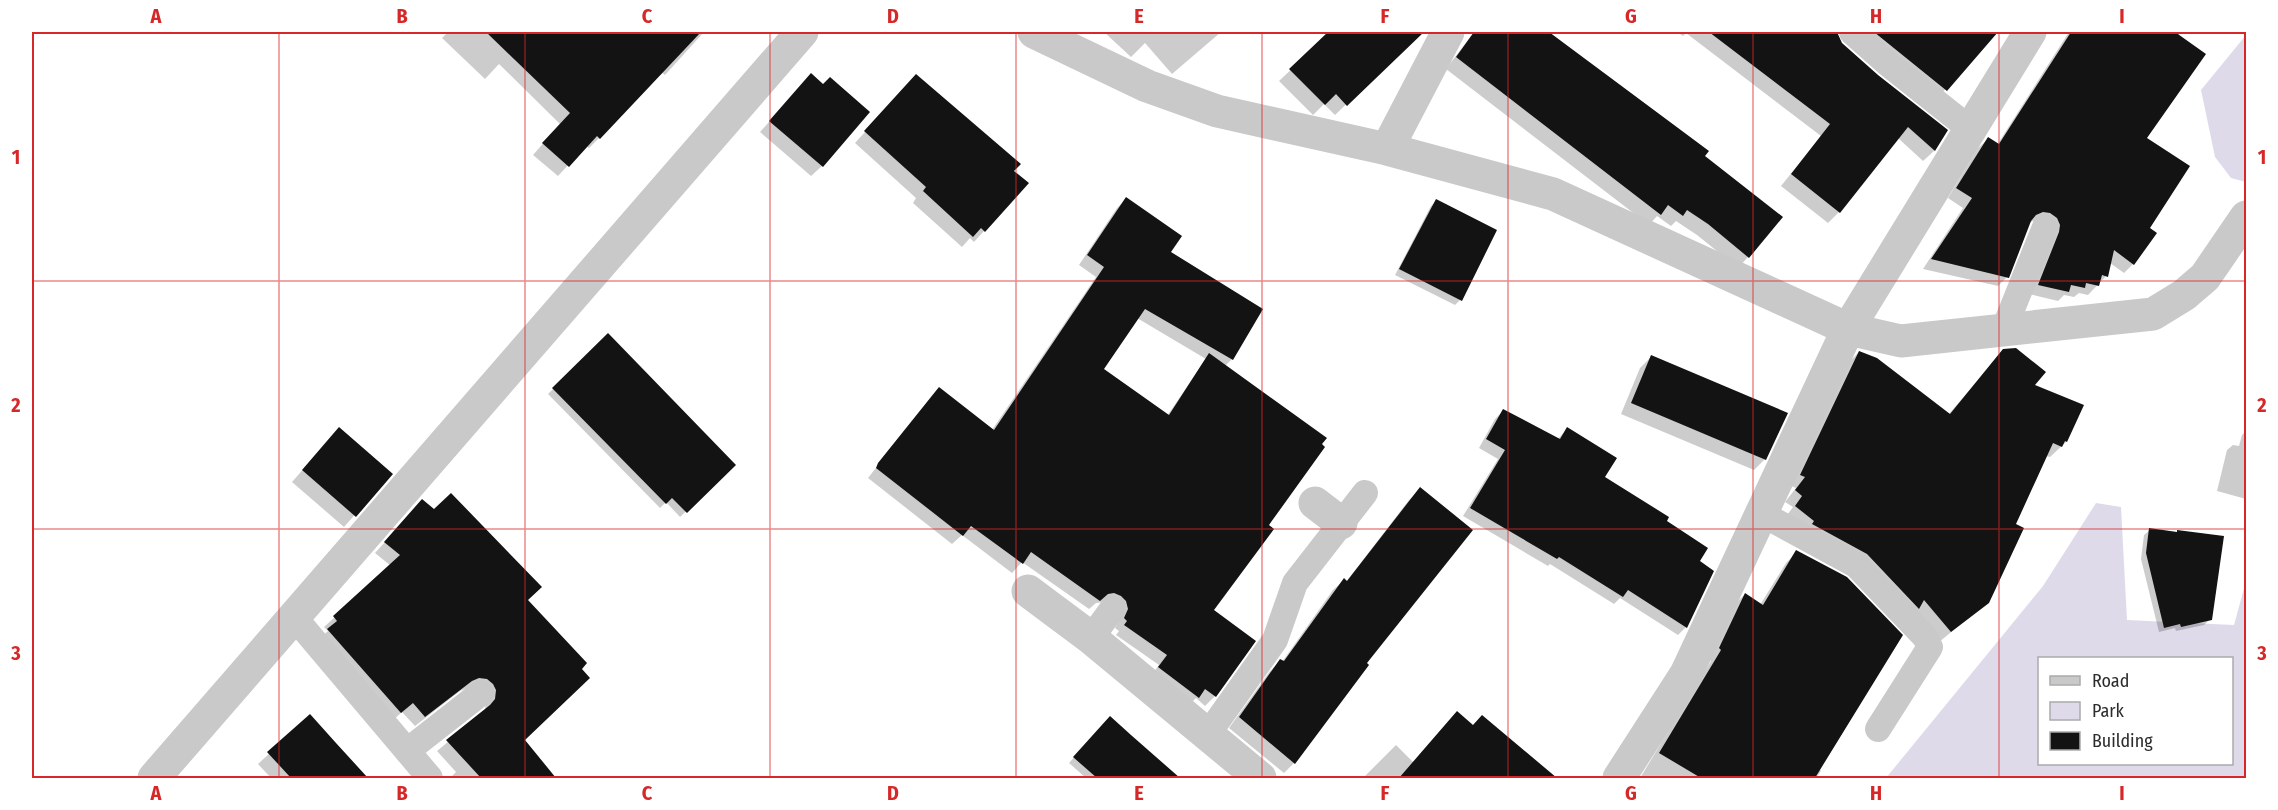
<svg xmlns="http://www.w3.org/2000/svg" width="2278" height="810" viewBox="0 0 2278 810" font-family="'Fira Sans Condensed',sans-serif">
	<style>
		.green { fill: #dfdaea; fill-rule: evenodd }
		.shadow { fill: #0003; fill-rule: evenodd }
		.building { fill: #131313 }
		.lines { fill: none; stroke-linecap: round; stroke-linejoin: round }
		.service { stroke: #c9c9c9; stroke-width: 26 }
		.minor { stroke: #c9c9c9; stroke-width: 33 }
		.grid { fill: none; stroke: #d62828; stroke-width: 1.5; stroke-opacity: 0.55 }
		.neatline { fill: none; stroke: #d62828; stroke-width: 2 }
		.grid-label { font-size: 20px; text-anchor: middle; font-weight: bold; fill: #d62828 }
	</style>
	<rect width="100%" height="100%" fill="#fff"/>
	<path class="green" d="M 2246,35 L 2246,182 L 2231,178 L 2215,157 L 2201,90 Z
		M 2096,503 L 2121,507 L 2127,620 L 2234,625 L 2246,581 L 2246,778 L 1886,778 L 2043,586 ZM 2040,658 L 2232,658 L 2232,764 L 2040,764 Z"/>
	<path class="shadow" d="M 448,32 L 704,32 L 665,75 L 661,72 L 599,138 L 589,148 L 586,146 L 558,176 L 533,155 L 560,124 L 499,64 L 485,79 L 442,38 Z
		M 1104,32 L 1221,32 L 1172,74 L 1145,43 L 1131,57 Z
		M 1331,32 L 1409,32 L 1415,38 L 1335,115 L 1324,104 L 1313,115 L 1279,81 Z
		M 1474,32 L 1547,32 L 1707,151 L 1703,156 L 1748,257 L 1738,268 L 1697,235 L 1676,221 L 1671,226 L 1657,216 L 1649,225 L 1446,69 Z
		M 1677,32 L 1836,32 L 1836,37 L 1841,44 L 1877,76 L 1946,131 L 1934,151 L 1923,161 L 1898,138 L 1839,212 L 1828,223 L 1781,186 L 1821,136 L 1686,33 L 1683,36 Z
		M 1851,32 L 1996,32 L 1935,101 Z
		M 2069,32 L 2180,32 L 2145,138 L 2148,228 L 2133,264 L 2124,273 L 2110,263 L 2106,276 L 2088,295 L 2079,293 L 2074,297 L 2064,295 L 2058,301 L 2029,294 L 2040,222 L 2033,221 L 2029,223 L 2007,277 L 1998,286 L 1923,269 L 1963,208 L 1948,198 L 1978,148 L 1988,139 L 1997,145 Z
		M 811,75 L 822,166 L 811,176 L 760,132 Z
		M 906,87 L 1012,171 L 984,231 L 974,242 L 970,238 L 962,247 L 913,203 L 916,198 L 855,143 Z
		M 1126,199 L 1168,252 L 1232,359 L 1225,366 L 1267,525 L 1212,611 L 1254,641 L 1215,696 L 1205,706 L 1196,698 L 1188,706 L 1150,677 L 1159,665 L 1116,635 L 1119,631 L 1115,628 L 1119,620 L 1104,602 L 1096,603 L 1089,609 L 1022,562 L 1012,573 L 962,535 L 952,544 L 868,478 L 930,399 L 992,430 L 1096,277 L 1079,265 L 1117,208 ZM 1137,318 L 1206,359 L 1167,416 L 1102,369 Z
		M 1436,201 L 1460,300 L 1455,305 L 1395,275 L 1431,206 Z
		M 608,335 L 734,465 L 680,517 L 666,502 L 660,508 L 548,394 Z
		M 2004,350 L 2033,385 L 2082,406 L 2066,442 L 2050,457 L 2046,456 L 2014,525 L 1988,602 L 1939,642 L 1785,518 L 1793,507 L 1785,502 L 1796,488 L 1791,486 L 1848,363 L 1859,352 L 1948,415 Z
		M 1651,357 L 1765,459 L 1754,470 L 1621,414 L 1640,368 Z
		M 1503,411 L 1558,439 L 1567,429 L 1603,477 L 1665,521 L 1698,562 L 1686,627 L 1678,635 L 1620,598 L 1614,604 L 1550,564 L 1548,566 L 1463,516 L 1498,459 L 1479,448 L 1495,419 Z
		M 2246,431 L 2246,499 L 2217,491 L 2227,450 L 2233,445 L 2239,446 L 2242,435 Z
		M 329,440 L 391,474 L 344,527 L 292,482 Z
		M 1420,489 L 1364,664 L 1294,763 L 1284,773 L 1229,728 L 1270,671 L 1280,661 L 1282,662 L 1333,590 L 1344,580 L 1346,582 L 1409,500 Z
		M 422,501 L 526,601 L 523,740 L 554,778 L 450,778 L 456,772 L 437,751 L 485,711 L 486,701 L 468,688 L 460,691 L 415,726 L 402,712 L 391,722 L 318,640 L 328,631 L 324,627 L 391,566 L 375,553 Z
		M 2150,530 L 2175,534 L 2178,531 L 2210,619 L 2204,625 L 2176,631 L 2175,628 L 2159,632 L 2141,559 L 2144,535 Z
		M 1797,552 L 1819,769 L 1821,771 L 1816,778 L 1640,778 L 1711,661 L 1709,659 L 1734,605 L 1745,594 L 1760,605 L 1786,563 Z
		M 310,716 L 366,778 L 271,778 L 258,764 Z
		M 1482,717 L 1555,778 L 1363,778 L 1396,745 L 1413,762 L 1472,727 Z
		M 1098,730 L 1167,769 L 1159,778 L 1086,778 L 1069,763 Z"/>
	<path class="building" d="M 486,32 L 701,32 L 600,139 L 597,136 L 569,167 L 542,143 L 570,113 Z
		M 1328,32 L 1424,32 L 1347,106 L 1336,94 L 1325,105 L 1289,69 Z
		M 1474,32 L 1549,32 L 1709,151 L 1705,156 L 1783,217 L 1749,258 L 1708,224 L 1687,210 L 1683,216 L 1668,205 L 1661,215 L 1456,57 Z
		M 1709,32 L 1837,32 L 1842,43 L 1878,75 L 1948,130 L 1935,151 L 1908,127 L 1840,213 L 1791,174 L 1830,124 Z
		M 1874,32 L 1998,32 L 1947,91 Z
		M 2071,32 L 2175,32 L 2206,54 L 2147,138 L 2190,166 L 2150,228 L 2157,233 L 2134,265 L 2114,250 L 2108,277 L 2102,275 L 2099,286 L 2086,283 L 2085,288 L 2071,285 L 2069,292 L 2038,285 L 2059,232 L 2060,225 L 2057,218 L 2050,213 L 2043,212 L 2036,215 L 2031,221 L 2009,278 L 1931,259 L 1972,198 L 1956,188 L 1988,137 L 1999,144 Z
		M 811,73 L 823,84 L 830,77 L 870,112 L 823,167 L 769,121 Z
		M 916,74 L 1021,164 L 1014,171 L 1029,183 L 985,232 L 981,228 L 973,237 L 923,191 L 926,187 L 864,131 Z
		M 1126,197 L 1182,236 L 1171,252 L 1263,309 L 1233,360 L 1145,309 L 1104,369 L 1169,415 L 1209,353 L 1327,438 L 1322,444 L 1325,447 L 1269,525 L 1274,529 L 1214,610 L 1256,641 L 1216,697 L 1205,689 L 1199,698 L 1158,667 L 1167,655 L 1124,625 L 1127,621 L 1124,618 L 1128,609 L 1126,601 L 1121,596 L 1114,593 L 1108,594 L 1100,601 L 1031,552 L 1023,564 L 971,526 L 963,536 L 876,468 L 878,463 L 939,387 L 994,430 L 1104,267 L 1087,255 Z
		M 1436,199 L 1497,230 L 1462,301 L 1399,269 Z
		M 608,333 L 736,465 L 687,513 L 672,498 L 666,504 L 552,388 Z
		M 2016,348 L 2046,372 L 2035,385 L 2084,405 L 2067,442 L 2065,441 L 2062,447 L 2053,443 L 2016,524 L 2024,528 L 1989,603 L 1951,632 L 1924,600 L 1919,609 L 1867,554 L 1812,524 L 1814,521 L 1795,506 L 1802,496 L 1795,490 L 1805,477 L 1800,475 L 1859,351 L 1877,358 L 1950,414 L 2003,349 Z
		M 1651,355 L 1788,413 L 1766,460 L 1631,403 Z
		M 1503,409 L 1560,439 L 1567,427 L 1617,458 L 1605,477 L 1669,517 L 1667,521 L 1708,548 L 1700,561 L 1714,571 L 1687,628 L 1628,590 L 1623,597 L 1559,557 L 1557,559 L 1470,508 L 1505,450 L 1486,439 Z
		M 339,427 L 393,474 L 356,517 L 302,470 Z
		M 1420,487 L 1473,530 L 1367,663 L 1369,665 L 1295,764 L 1239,717 L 1280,659 L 1284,661 L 1344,578 L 1347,581 Z
		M 451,493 L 542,587 L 528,600 L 587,663 L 582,669 L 590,678 L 525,740 L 556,778 L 481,778 L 446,740 L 490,705 L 495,699 L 496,690 L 493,684 L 487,679 L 479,678 L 472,681 L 425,717 L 413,703 L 401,713 L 327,629 L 337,621 L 333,616 L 400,555 L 384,542 L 422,499 L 434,509 Z
		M 2149,528 L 2177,532 L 2177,530 L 2224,536 L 2212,620 L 2181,627 L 2180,624 L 2164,628 L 2146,553 Z
		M 1796,550 L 1847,577 L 1903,635 L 1815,778 L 1701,778 L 1659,753 L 1721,650 L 1719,648 L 1745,593 L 1763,605 Z
		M 1457,711 L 1473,725 L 1482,715 L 1557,778 L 1399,778 Z
		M 310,714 L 336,743 L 368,778 L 291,778 L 267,752 Z
		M 1110,716 L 1131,735 L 1180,778 L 1097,778 L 1073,757 Z"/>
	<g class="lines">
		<path class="service" d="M 1852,32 L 1887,63 L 1970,129
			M 2004,329 L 2045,227
			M 1762,514 L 1856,565 L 1925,637 L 1930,647 L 1878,729
			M 294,617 L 430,778
			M 1091,638 L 1113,608
			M 1208,734 L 1275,640 L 1295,583 L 1365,493
			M 407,751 L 481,693"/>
		<path class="minor" d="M 1034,32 L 1147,86 L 1217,111 L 1387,149 L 1553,194 L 1848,329 L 1686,674 L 1619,778
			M 2030,32 L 1848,329 L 1901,341 L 2153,314 L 2184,295 L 2205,277 L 2246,217
			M 1387,149 L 1448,32
			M 1315,503 L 1341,523
			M 1028,591 L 1091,638 L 1260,778
			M 154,778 L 802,32"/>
	</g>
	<path class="grid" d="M 279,32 L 279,778M 525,32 L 525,778M 770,32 L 770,778M 1016,32 L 1016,778M 1262,32 L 1262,778M 1508,32 L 1508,778M 1753,32 L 1753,778M 1999,32 L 1999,778M 32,281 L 2246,281M 32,529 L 2246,529"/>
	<rect width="2278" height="810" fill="none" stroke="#ffffff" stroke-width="66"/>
	<rect x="2038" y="657" width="195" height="108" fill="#ffffff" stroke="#ababab" stroke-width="1.5"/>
	<rect x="2050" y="676" width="30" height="9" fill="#c9c9c9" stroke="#ababab" stroke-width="1.5"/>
	<text x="2092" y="687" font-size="18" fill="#2c2c2c">Road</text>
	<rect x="2050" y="702" width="30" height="18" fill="#dfdaea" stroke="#ababab" stroke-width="1.5"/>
	<text x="2092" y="717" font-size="18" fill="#2c2c2c">Park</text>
	<rect x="2050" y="732" width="30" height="18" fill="#131313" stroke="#ababab" stroke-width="1.5"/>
	<text x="2092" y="747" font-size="18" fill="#2c2c2c">Building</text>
	<rect x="33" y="33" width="2212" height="744" class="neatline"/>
	<g class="grid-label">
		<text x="156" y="23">A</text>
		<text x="402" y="23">B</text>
		<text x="647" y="23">C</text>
		<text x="893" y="23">D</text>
		<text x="1139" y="23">E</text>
		<text x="1385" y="23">F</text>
		<text x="1631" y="23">G</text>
		<text x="1876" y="23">H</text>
		<text x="2122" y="23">I</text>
		<text x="16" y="164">1</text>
		<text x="2262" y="164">1</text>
		<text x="16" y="412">2</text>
		<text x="2262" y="412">2</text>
		<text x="16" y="660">3</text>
		<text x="2262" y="660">3</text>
		<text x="156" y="800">A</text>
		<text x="402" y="800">B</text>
		<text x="647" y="800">C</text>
		<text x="893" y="800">D</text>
		<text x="1139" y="800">E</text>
		<text x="1385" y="800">F</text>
		<text x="1631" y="800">G</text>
		<text x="1876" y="800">H</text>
		<text x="2122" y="800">I</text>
	</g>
</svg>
